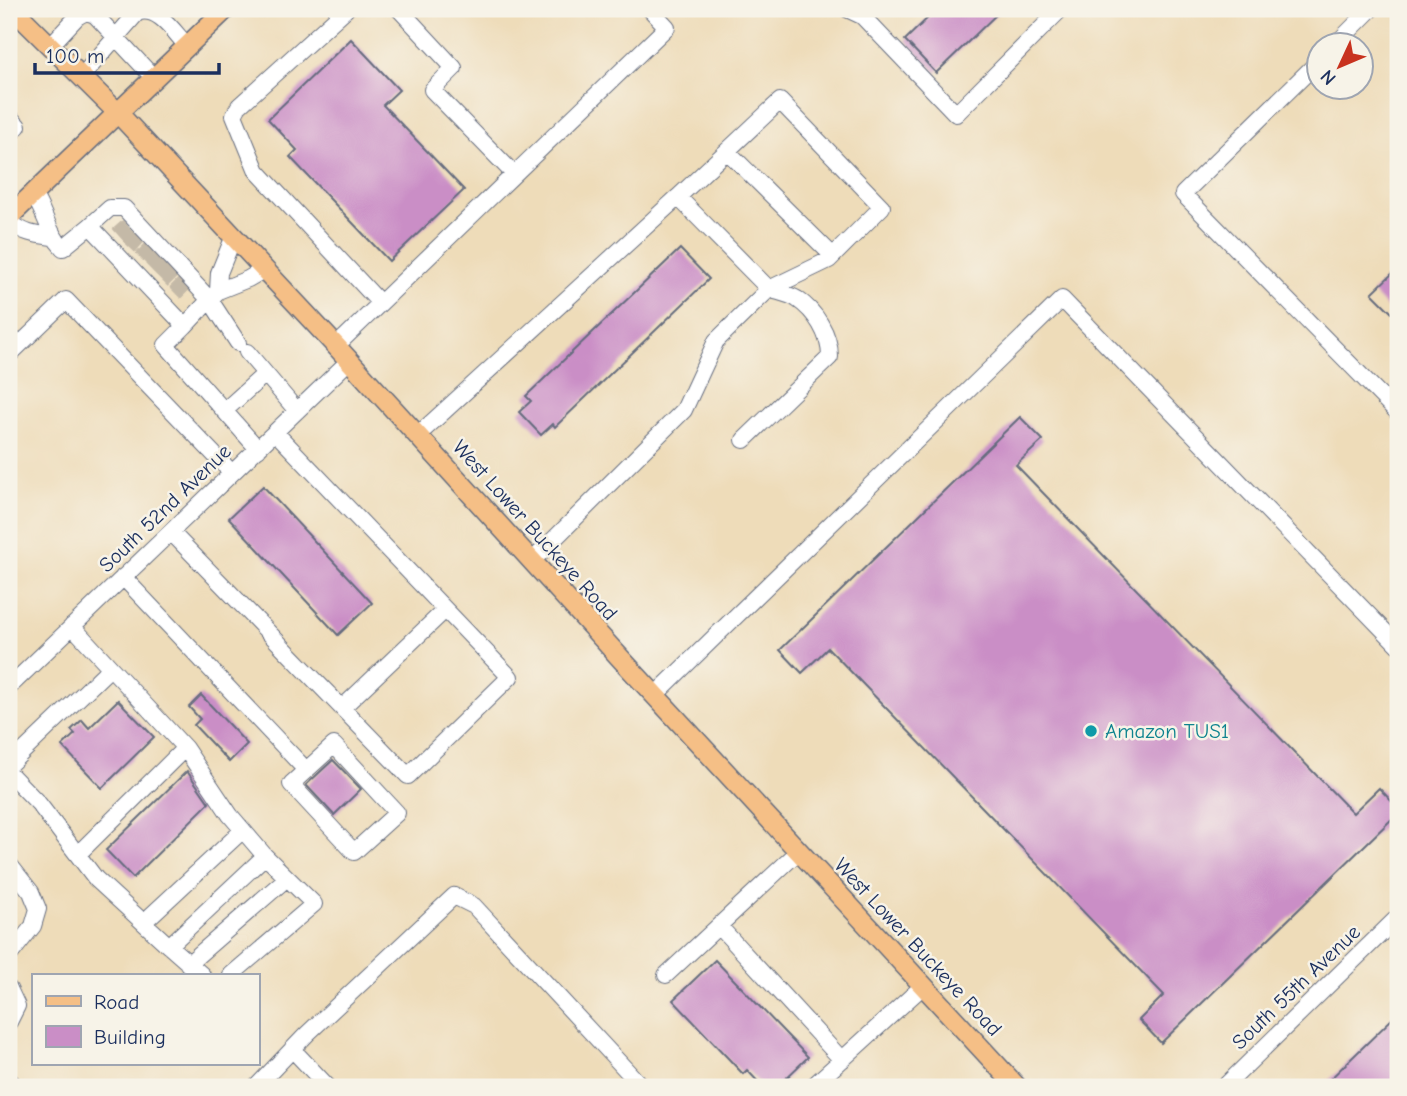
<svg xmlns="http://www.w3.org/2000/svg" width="1407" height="1096" viewBox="0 0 1407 1096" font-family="'Comic Neue',sans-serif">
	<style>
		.building { fill: #ca8ec6 }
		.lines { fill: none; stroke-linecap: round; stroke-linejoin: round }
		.minor-tunnel { stroke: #c4b9a7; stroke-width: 16; stroke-dasharray: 16 8; stroke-linecap: butt }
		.minor-casing { stroke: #656c7e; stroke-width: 18 }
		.major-casing { stroke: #656c7e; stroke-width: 22 }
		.minor { stroke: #fff; stroke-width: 16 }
		.major { stroke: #f5bf86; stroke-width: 19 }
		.culture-dot { fill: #0f9aa8; stroke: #f7f3e8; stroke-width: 2.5 }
		.labels { text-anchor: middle; stroke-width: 5; stroke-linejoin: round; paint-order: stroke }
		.street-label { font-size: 21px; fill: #1b2f5e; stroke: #f7f3e8 }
		.culture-label { font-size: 21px; fill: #0d838f; stroke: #f7f3e8; text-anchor: start }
	</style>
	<rect width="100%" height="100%" fill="#f7f3e8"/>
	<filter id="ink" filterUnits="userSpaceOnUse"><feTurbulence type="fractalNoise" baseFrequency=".0143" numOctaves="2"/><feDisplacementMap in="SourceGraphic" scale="14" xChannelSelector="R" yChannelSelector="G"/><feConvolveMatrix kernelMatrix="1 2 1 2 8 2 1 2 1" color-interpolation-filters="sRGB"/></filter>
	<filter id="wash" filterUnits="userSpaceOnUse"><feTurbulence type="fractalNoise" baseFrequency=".00686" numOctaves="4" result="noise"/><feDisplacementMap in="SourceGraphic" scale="28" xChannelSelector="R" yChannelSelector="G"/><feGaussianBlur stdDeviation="1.57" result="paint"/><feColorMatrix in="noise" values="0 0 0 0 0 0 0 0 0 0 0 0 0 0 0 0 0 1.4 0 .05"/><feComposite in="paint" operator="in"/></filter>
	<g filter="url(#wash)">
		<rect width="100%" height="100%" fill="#eedcb9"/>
		<g id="blocks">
			<path class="building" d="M 937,9 L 1002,9 L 936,73 L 905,40 Z
				M 351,39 L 399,90 L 383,105 L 464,190 L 389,261 L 290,157 L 297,150 L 268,119 Z
				M 680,249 L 709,279 L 555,427 L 553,424 L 541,435 L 519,412 L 531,401 L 526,396 Z
				M 1398,268 L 1398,319 L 1372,293 Z
				M 1020,417 L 1043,440 L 1016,465 L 1353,813 L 1379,788 L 1398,808 L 1398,813 L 1161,1043 L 1139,1020 L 1164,995 L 828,648 L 802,673 L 780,650 Z
				M 263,486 L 372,603 L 338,635 L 229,518 Z
				M 201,695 L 247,744 L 229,762 L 194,725 L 200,719 L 189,707 Z
				M 118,700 L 154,737 L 102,788 L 62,746 L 75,734 L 71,730 L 82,720 L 89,728 Z
				M 333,760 L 361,789 L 334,815 L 306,785 Z
				M 187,771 L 209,803 L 133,878 L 106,850 Z
				M 715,960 L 808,1057 L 777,1087 L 763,1087 L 747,1070 L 743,1074 L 673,1000 Z
				M 1398,1013 L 1398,1087 L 1322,1087 Z"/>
		</g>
	</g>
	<g filter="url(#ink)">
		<use href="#blocks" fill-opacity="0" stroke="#656c7e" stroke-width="2"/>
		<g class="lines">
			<path class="minor-tunnel" d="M 118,235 L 128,226
				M 129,247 L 139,236
				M 141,259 L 151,249
				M 151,270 L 162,259
				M 162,281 L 173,270
				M 175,293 L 185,283"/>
			<defs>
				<path id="minor" d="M 346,9 L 239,106 L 234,115 L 257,171 L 380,303
					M 399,9 L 454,68 L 432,90 L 514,174
					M 847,9 L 862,16
					M 870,9 L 862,16 L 956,114 L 1061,9
					M 50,46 L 77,17 L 86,12 L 95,15 L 154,78
					M 1334,46 L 1371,9
					M 1320,60 L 1183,194 L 1398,413
					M 82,76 L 137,13 C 158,5 174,32 187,46
					M 9,116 L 18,126 L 9,135
					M 727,151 L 833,256
					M 33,194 C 45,212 48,233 63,248 L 90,226 L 185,326 L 218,291 L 248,279 L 265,269
					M 678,197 L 780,101 L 882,207 L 829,260 L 769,289 C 777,292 789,294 797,299 C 815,311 830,334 830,357 L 744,440
					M 9,221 C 22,233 35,235 52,237
					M 90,226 L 110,208 L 124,208 L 210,300 L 238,343
					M 218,291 L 219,273 L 234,236
					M 185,326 L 166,345 L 258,449
					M 336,346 L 667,27 L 650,9
					M 247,352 L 297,411
					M 9,355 L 66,300 L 232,473
					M 224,411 L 265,374
					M 418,435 L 678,197 L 769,289 L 716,341 L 684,410 L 532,561
					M 171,532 L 408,776 L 510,677 L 275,432
					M 123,577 L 306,770
					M 9,687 L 350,360
					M 655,695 L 1062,299 L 1398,645
					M 342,708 L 445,610
					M 334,745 L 397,813 L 354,852 L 291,784 Z
					M 9,765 L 110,668
					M 9,773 L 39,804 L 96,879 L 169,946 L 265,856 L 230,815 L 185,748 L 72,626
					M 78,854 L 185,748
					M 9,864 L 31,892 L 38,909 L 33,926 L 9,956
					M 144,922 L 243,830
					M 719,926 L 842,1060
					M 169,946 L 202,975
					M 188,964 L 287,878
					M 231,975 L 314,904 L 265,856
					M 666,975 L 799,851
					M 9,989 L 17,1006 L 9,1022
					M 292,1049 L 328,1087
					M 9,1080 L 16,1087
					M 256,1087 L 307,1034 L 454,896 L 474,906 L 642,1087
					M 812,1087 L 923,986
					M 1224,1087 L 1398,917"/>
				<path id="major" d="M 13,9 L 118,113 L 336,346 L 623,661 L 1017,1087
					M 9,217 L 226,9"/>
			</defs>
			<use href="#minor" class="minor-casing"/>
			<use href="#major" class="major-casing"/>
			<use href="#minor" class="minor"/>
			<use href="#major" class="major"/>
		</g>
	</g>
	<circle class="culture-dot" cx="1091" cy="731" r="7"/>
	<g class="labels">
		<g class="street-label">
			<text transform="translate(165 508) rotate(-44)" y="7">South 52nd Avenue</text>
			<text transform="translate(535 530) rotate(48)" y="7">West Lower Buckeye Road</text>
			<text transform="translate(918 947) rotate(47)" y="7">West Lower Buckeye Road</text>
			<text transform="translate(1296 987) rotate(-44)" y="7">South 55th Avenue</text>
		</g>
		<g class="culture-label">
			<text x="1105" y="738">Amazon TUS1</text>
		</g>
	</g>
	<rect width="1407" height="1096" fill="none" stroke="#f7f3e8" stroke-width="35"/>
	<rect x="32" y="974" width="228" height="91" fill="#f7f3e8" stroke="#9fa5b1" stroke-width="2"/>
	<rect x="46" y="996" width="35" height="10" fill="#f5bf86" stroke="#9fa5b1" stroke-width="2"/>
	<text x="94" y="1009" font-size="21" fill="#1b2f5e">Road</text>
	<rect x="46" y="1026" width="35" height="21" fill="#ca8ec6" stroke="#9fa5b1" stroke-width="2"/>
	<text x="94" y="1044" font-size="21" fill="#1b2f5e">Building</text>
	<g transform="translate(1340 66) rotate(226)"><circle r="33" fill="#f7f3e8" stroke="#9fa5b1" stroke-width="2"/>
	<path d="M0-5L12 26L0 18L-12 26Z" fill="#c8321e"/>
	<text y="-10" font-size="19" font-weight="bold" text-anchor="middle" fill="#1b2f5e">N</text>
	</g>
	<path d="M35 63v10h184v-10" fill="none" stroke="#1b2f5e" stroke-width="3.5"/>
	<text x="46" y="63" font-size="21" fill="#1b2f5e" stroke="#f7f3e8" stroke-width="5" paint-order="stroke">100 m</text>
</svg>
